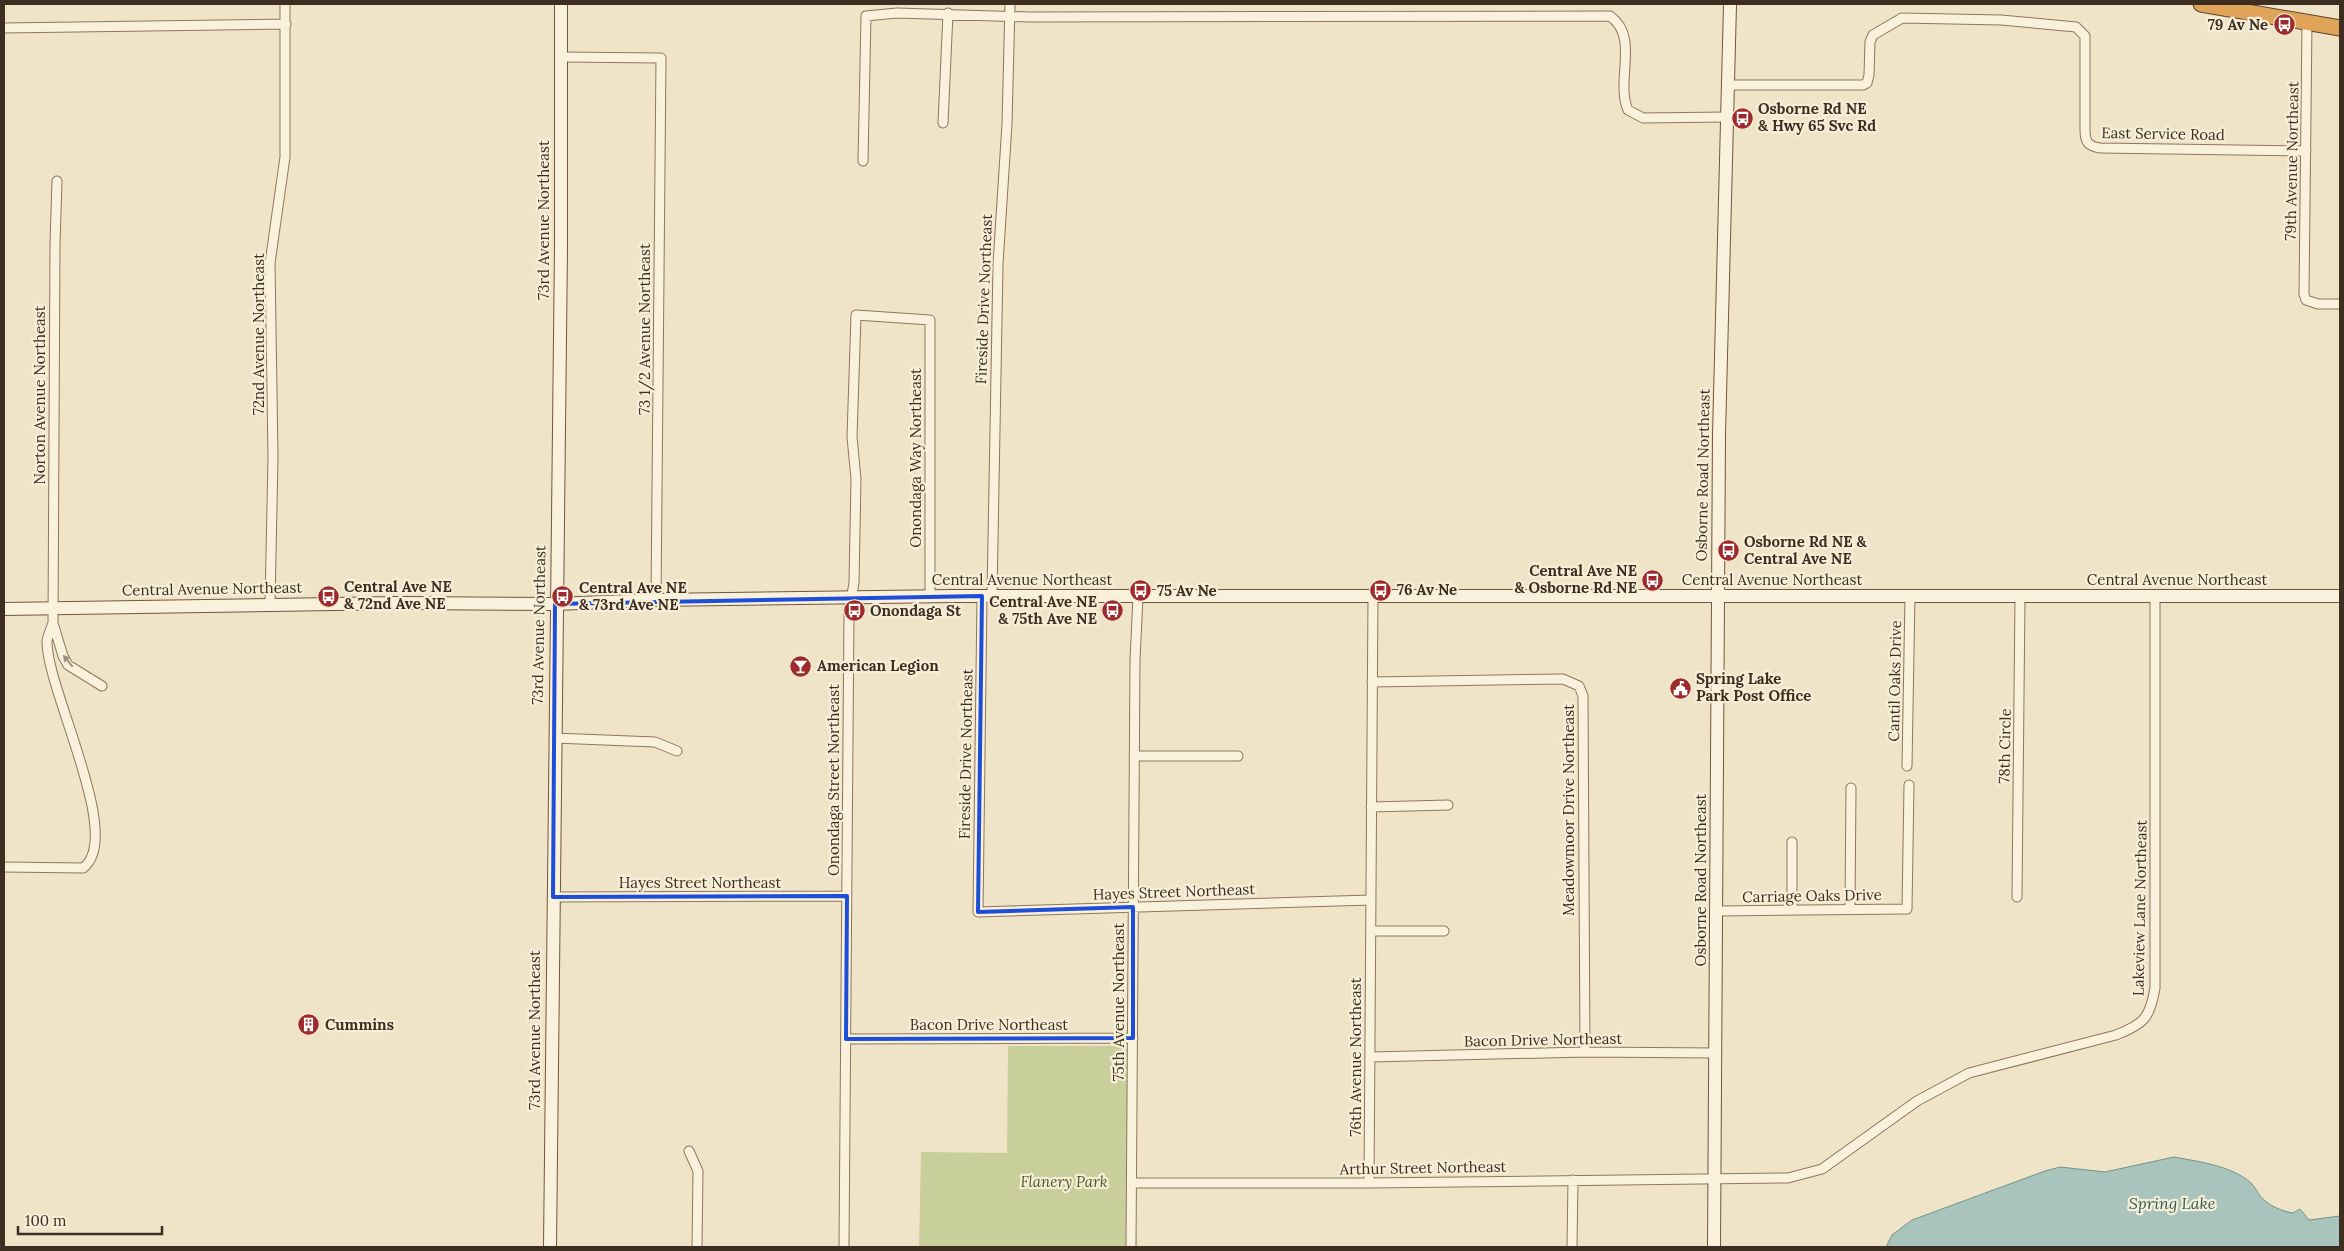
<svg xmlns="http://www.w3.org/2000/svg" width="2344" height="1251" viewBox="0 0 2344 1251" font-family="Lora,serif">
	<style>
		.green { fill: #c9cf9b }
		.water { fill: #a9c4bc; stroke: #6f938a }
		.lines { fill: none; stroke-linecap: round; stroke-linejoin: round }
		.street-casing { stroke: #8d765c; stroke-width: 11 }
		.secondary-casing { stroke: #6f573f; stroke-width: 14 }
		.highway-casing { stroke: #5b4430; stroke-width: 17 }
		.street { stroke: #faf1dc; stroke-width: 9 }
		.secondary { stroke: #faf1dc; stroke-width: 12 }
		.highway { stroke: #e0a458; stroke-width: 15 }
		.oneway { fill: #9c907e }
		.marked { fill: none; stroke: #1d4ed8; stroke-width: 4; stroke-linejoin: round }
		.labels { text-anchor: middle; stroke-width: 4.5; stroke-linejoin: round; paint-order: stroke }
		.poi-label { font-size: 15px; font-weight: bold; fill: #3d2e20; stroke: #f7eed8; text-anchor: start }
		.street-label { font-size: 15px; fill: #3d2e20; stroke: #f7eed8 }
		.park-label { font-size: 15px; font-style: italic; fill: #4d5a26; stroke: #f7eed8 }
		.water-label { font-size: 16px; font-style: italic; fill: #2f5d5a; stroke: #f7eed8 }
	</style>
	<rect width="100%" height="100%" fill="#f0e4c8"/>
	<path class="green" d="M 1008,1046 L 1123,1046 L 1129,1052 L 1127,1247 L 919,1247 L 921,1152 L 1007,1153 Z"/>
	<path class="water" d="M 2174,1157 C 2200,1162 2229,1165 2250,1182 C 2255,1186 2257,1193 2262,1198 C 2270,1206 2281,1211 2293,1213 L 2300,1209 L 2309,1220 L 2340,1216 L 2340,1247 L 1886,1247 L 1892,1235 L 1912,1220 L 2045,1171 L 2060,1167 L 2105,1172 Z"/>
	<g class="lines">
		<defs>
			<path id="street" d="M 2307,22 L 2304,294 L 2306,300 L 2318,304 L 2340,304
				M 4,28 L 286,24
				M 561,57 L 661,58 L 656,600
				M 1728,85 L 1863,85 L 1867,83 L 1869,75 L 1870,42 L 1873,35 L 1902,18 L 2001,20 L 2076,27 L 2085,36 L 2085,130 C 2085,142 2088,146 2100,148 L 2306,151
				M 943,123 L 948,13
				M 863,161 L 866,16 L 897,13 L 1029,17 L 1610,16 C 1640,37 1615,81 1628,110 L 1643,118 L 1727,117
				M 57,181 L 55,244 L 53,623 L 63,656 L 68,665 L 102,686
				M 982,596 L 978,912 L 1371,900
				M 992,596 L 998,264 L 1007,124 L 1010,4
				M 270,604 L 273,457 L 270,263 L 285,157 L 285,4
				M 1372,682 L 1563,679 L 1579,686 L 1583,696 L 1585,1052
				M 554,738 L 655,742 L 677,751
				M 1134,756 L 1238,756
				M 1907,766 L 1910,596
				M 1371,807 L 1448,805
				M 1792,842 L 1792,910
				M 4,867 L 83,868 C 125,838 46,689 47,641 C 48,635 51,629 53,623
				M 553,897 L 847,896
				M 2017,897 L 2020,596
				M 1850,909 L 1851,788
				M 1717,911 L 1907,909 L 1909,785
				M 1371,931 L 1444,931
				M 846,1039 L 1133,1038
				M 1370,1057 L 1585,1052 L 1716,1053
				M 689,1151 L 698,1171 L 697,1247
				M 1132,1183 L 1369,1183 L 1788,1178 L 1822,1169 L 1917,1101 L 1969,1073 L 2116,1035 C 2144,1024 2150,1018 2155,988 L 2155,596
				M 1369,1183 L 1373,596
				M 844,1247 L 849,611 L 854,583 L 856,479 L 852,437 L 856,315 L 930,320 L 930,597
				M 1131,1247 L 1135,660 L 1138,597
				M 1572,1247 L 1573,1180"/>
			<path id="secondary" d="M 4,609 L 399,603 L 555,604 L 656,600 L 953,596 L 2340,596
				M 550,1247 L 561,247 L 561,4
				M 1714,1247 L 1719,435 L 1730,4"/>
			<path id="highway" d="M 2201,4 L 2340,28"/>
		</defs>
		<use href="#street" class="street-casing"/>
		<use href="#secondary" class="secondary-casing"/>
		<use href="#highway" class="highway-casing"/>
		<use href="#street" class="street"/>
		<use href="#secondary" class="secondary"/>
		<use href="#highway" class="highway"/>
	</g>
	<defs><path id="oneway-solid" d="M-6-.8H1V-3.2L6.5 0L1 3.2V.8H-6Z" transform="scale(1.25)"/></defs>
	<use class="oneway" href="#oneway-solid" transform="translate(68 661) rotate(-129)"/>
	<path class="marked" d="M 982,596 L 978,912 L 1133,907 L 1133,1038 L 846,1039 L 847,896 L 553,897 L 555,604 Z"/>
	<defs>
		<symbol id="bus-disc" viewBox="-11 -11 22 22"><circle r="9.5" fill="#9e2a2b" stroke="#f7eed8"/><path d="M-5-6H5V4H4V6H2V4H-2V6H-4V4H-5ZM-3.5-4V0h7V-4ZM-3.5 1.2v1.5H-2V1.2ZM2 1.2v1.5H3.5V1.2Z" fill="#fff"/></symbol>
		<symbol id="bar-disc" viewBox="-11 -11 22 22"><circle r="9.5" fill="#9e2a2b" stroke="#f7eed8"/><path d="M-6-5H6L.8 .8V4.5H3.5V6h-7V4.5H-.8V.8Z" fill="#fff"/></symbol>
		<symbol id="civic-disc" viewBox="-11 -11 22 22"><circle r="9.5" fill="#9e2a2b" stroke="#f7eed8"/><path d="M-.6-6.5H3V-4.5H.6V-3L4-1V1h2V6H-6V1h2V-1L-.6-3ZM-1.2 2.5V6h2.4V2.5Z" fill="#fff"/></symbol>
		<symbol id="building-disc" viewBox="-11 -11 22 22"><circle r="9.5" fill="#9e2a2b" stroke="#f7eed8"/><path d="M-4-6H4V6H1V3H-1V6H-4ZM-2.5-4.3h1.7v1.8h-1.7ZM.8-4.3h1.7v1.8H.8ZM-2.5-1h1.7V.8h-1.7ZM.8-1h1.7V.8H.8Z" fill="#fff"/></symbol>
	</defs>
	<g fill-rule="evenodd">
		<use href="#bus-disc" x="2272" y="12" width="25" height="25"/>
		<use href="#bus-disc" x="1730" y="106" width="25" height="25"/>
		<use href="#bus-disc" x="1716" y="538" width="25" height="25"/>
		<use href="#bus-disc" x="1640" y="568" width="25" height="25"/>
		<use href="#bus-disc" x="1368" y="578" width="25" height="25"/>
		<use href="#bus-disc" x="1128" y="578" width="25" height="25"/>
		<use href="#bus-disc" x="316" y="584" width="25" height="25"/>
		<use href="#bus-disc" x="550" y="584" width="25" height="25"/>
		<use href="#bus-disc" x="842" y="598" width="25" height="25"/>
		<use href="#bus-disc" x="1100" y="598" width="25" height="25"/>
		<use href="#bar-disc" x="788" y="654" width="25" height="25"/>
		<use href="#civic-disc" x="1668" y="676" width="25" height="25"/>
		<use href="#building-disc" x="296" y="1012" width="25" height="25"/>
	</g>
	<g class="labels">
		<g class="poi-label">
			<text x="2268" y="30" text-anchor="end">79 Av Ne</text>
			<text x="1758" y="114">Osborne Rd NE<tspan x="1758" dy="17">&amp; Hwy 65 Svc Rd</tspan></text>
			<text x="1744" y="547">Osborne Rd NE &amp;<tspan x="1744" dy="17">Central Ave NE</tspan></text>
			<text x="1637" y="576" text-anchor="end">Central Ave NE<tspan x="1637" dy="17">&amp; Osborne Rd NE</tspan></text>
			<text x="344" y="592">Central Ave NE<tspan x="344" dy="17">&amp; 72nd Ave NE</tspan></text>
			<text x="579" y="593">Central Ave NE<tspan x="579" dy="17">&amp; 73rd Ave NE</tspan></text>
			<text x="1397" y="595">76 Av Ne</text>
			<text x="1157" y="596">75 Av Ne</text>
			<text x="1097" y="607" text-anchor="end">Central Ave NE<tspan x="1097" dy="17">&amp; 75th Ave NE</tspan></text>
			<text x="870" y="616">Onondaga St</text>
			<text x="817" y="671">American Legion</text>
			<text x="1696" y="684">Spring Lake<tspan x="1696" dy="17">Park Post Office</tspan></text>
			<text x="325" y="1030">Cummins</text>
		</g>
		<g class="street-label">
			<text transform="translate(2163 134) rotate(1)" y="5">East Service Road</text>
			<text transform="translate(2292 161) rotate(-89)" y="5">79th Avenue Northeast</text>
			<text transform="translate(544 220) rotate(-90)" y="5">73rd Avenue Northeast</text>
			<text transform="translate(984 299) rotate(-88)" y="5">Fireside Drive Northeast</text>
			<text transform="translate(645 329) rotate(-90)" y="5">73 1/2 Avenue Northeast</text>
			<text transform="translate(259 334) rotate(-90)" y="5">72nd Avenue Northeast</text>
			<text transform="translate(40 395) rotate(-90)" y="5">Norton Avenue Northeast</text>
			<text transform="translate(916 458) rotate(-90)" y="5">Onondaga Way Northeast</text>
			<text transform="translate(1703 475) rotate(-89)" y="5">Osborne Road Northeast</text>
			<text x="1022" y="585">Central Avenue Northeast</text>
			<text x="1772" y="585">Central Avenue Northeast</text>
			<text x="2177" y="585">Central Avenue Northeast</text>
			<text transform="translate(212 589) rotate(-1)" y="5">Central Avenue Northeast</text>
			<text transform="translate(539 625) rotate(-89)" y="5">73rd Avenue Northeast</text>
			<text transform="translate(1895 681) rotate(-89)" y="5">Cantil Oaks Drive</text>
			<text transform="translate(2005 746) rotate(-89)" y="5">78th Circle</text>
			<text transform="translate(966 754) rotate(-89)" y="5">Fireside Drive Northeast</text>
			<text transform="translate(834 780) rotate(-90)" y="5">Onondaga Street Northeast</text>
			<text transform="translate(1569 810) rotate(-90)" y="5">Meadowmoor Drive Northeast</text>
			<text transform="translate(1701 880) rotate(-90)" y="5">Osborne Road Northeast</text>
			<text x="700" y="888">Hayes Street Northeast</text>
			<text transform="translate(1174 892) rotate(-2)" y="5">Hayes Street Northeast</text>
			<text transform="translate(1812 896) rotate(-1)" y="5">Carriage Oaks Drive</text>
			<text transform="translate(2140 908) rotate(-89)" y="5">Lakeview Lane Northeast</text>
			<text transform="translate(1119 1002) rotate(-90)" y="5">75th Avenue Northeast</text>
			<text x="989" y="1030">Bacon Drive Northeast</text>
			<text transform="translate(535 1030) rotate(-90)" y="5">73rd Avenue Northeast</text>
			<text transform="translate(1543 1040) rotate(-1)" y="5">Bacon Drive Northeast</text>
			<text transform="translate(1356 1057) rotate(-90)" y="5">76th Avenue Northeast</text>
			<text transform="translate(1423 1168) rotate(-1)" y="5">Arthur Street Northeast</text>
		</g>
		<g class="park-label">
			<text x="1064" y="1187">Flanery Park</text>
		</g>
		<g class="water-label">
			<text x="2172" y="1209">Spring Lake</text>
		</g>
	</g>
	<rect width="2344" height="1251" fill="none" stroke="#3d2e20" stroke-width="10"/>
	<path d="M18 1226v8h144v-8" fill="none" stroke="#3d2e20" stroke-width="2.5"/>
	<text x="25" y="1226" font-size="15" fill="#3d2e20" stroke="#f7eed8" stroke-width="4" paint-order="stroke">100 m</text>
</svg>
